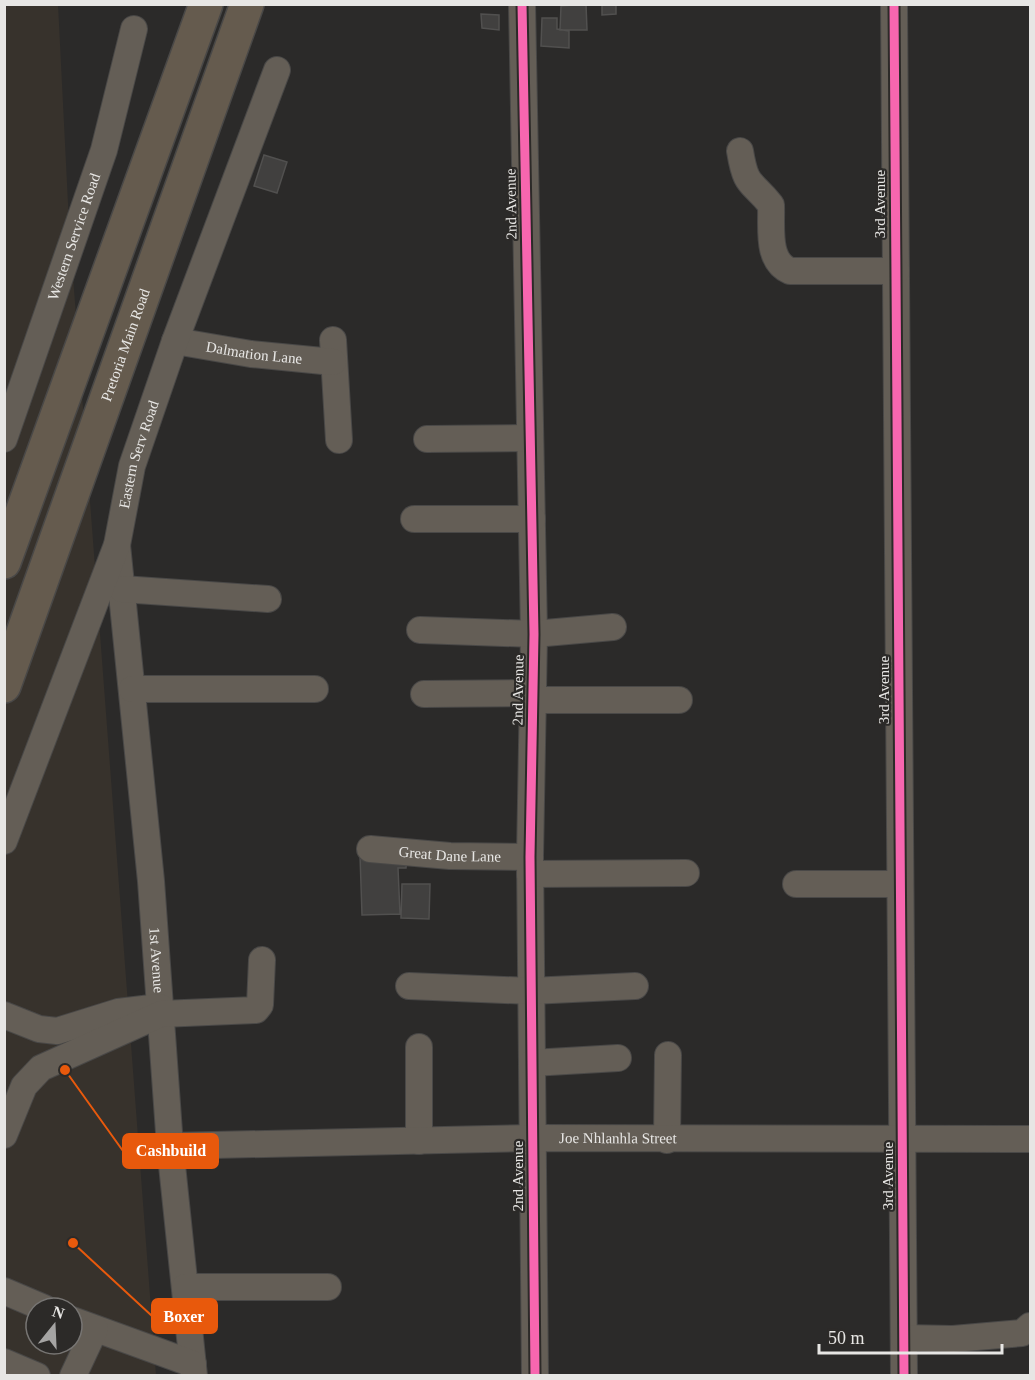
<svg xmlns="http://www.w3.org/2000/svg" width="1035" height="1380" viewBox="0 0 1035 1380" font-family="'Times New Roman',serif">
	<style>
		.built { fill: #37322c; fill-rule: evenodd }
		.building { fill: #41403f; stroke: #51504f; stroke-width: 1.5 }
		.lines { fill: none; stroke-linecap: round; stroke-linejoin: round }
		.minor-casing { stroke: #494847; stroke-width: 28 }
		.major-casing { stroke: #494847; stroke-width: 36 }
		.minor { stroke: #645e56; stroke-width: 26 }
		.major { stroke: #655b4e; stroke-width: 33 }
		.cycleway-casing { stroke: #2c2a28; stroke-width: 13 }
		.cycleway { stroke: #f766af; stroke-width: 9 }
		.labels { text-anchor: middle; stroke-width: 4.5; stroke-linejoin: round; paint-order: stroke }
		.street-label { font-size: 15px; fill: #e7e6e4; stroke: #2c2a28 }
		.leader { fill: none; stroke: #e8590c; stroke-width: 2 }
		.callout-dot { fill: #e8590c; stroke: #2c2a28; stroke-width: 2 }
		.callout { fill: #e8590c; stroke: #e8590c; stroke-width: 2 }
		.callout-label { font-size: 16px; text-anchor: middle; font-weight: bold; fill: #fff }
	</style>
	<rect width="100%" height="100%" fill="#2b2a29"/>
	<path class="built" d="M 58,4 L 69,223 L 156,1375 L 5,1376 L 4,5 ZM 36,1308 L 72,1308 L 72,1344 L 36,1344 Z"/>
	<path class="building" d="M 586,4 L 587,30 L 560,30 L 561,6 Z
		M 602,4 L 616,4 L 616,14 L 602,15 Z
		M 481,14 L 499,15 L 499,30 L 482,28 Z
		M 542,18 L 557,18 L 557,29 L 569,31 L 569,48 L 541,46 Z
		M 264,155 L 287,162 L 277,193 L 254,186 Z
		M 360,855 L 407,855 L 406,868 L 398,868 L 400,914 L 362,915 Z
		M 402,884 L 430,884 L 429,919 L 401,918 Z"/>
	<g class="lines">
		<defs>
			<g id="minor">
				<path d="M 522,4 L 534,634 L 530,857 L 535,1376"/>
				<path d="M 894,4 L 904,1376"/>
				<path d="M 740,151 C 746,188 751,180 771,205 C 772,227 766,261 790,271 L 896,271"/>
				<path d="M 333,340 L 339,440"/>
				<path id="s1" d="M 175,341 L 251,354 L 333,362"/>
				<path id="s2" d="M 4,439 L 104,150 L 134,29"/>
				<path d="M 427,439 L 530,438"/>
				<path d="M 414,519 L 532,519"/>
				<path id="s3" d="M 117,545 L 151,881 L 170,1146 L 194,1376"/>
				<path d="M 122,589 L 268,599"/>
				<path d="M 420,630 L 534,634 L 613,627"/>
				<path d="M 132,689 L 315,689"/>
				<path d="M 424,694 L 533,693"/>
				<path d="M 533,700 L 679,700"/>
				<path id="s4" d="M 4,841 L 117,545 L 132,466 L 175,341 L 277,70"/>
				<path id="s5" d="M 370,849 L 450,856 L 530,857"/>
				<path d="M 530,874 L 686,873"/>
				<path d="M 796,884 L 900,884"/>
				<path d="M 409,986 L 531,991 L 635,986"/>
				<path d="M 4,1015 L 39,1029 L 57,1031 L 118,1012 L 160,1007"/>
				<path d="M 419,1047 L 419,1141"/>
				<path d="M 532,1063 L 618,1058"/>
				<path d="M 4,1135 L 24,1086 L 41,1068 L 161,1014 L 256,1010 L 260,1005 L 262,960"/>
				<path d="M 667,1140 L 668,1055"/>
				<path id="s6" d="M 170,1146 L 533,1138 L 1030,1139"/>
				<path d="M 185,1287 L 328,1287"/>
				<path d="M 4,1291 L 44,1308"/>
				<path d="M 72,1320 L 193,1364"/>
				<path d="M 904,1338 L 953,1339 L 1022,1333 L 1030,1326"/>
				<path d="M 4,1362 L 37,1376"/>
				<path d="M 73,1376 L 95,1329"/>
			</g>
			<g id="major">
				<path d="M 4,562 L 206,4"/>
				<path id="s7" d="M 4,686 L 247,4"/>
			</g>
		</defs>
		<use href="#minor" class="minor-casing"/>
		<use href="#major" class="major-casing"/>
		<use href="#minor" class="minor"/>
		<use href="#major" class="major"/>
		<defs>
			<path id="cycleway" d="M 522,4 L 534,634 L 530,857 L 535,1376
				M 894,4 L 904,1376"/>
		</defs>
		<use href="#cycleway" class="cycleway-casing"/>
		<use href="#cycleway" class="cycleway"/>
	</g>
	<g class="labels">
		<g class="street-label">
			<text transform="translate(511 204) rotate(-91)" y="5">2nd Avenue</text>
			<text transform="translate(880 204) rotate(-90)" y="5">3rd Avenue</text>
			<text dy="5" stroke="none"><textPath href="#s2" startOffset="214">Western Service Road</textPath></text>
			<text dy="5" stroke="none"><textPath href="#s7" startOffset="362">Pretoria Main Road</textPath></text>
			<text dy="5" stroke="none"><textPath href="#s1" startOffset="80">Dalmation Lane</textPath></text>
			<text dy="5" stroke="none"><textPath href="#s4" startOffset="410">Eastern Serv Road</textPath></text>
			<text transform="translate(518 690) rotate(-89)" y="5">2nd Avenue</text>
			<text transform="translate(884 690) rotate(-90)" y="5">3rd Avenue</text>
			<text dy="5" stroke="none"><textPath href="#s5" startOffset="80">Great Dane Lane</textPath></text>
			<text dy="5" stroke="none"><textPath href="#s3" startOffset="417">1st Avenue</textPath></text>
			<text dy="5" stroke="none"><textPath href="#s6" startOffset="448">Joe Nhlanhla Street</textPath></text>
			<text transform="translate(518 1176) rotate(-90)" y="5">2nd Avenue</text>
			<text transform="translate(888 1176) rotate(-90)" y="5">3rd Avenue</text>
		</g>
	</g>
	<path class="leader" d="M65 1070L123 1151M73 1243L152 1316"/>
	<g class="callout-dot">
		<circle cx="65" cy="1070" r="6"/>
		<circle cx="73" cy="1243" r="6"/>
	</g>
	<g class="callout">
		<rect x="123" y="1134" width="95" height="34" rx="6"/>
		<rect x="152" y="1299" width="65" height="34" rx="6"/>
	</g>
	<g class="callout-label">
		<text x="171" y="1156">Cashbuild</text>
		<text x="184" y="1322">Boxer</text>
	</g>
	<rect width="1035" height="1380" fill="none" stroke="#e7e6e4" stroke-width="12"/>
	<g transform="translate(54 1326) rotate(18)"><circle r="28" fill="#2c2a28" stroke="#777573" stroke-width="1.5"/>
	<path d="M0-4.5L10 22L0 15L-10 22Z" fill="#a5a4a3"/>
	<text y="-9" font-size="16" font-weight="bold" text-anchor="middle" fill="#e7e6e4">N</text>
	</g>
	<path d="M819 1344v9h183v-9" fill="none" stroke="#e7e6e4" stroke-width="3"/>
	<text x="828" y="1344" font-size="18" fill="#e7e6e4" stroke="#2c2a28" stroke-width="4.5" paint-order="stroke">50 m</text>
</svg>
